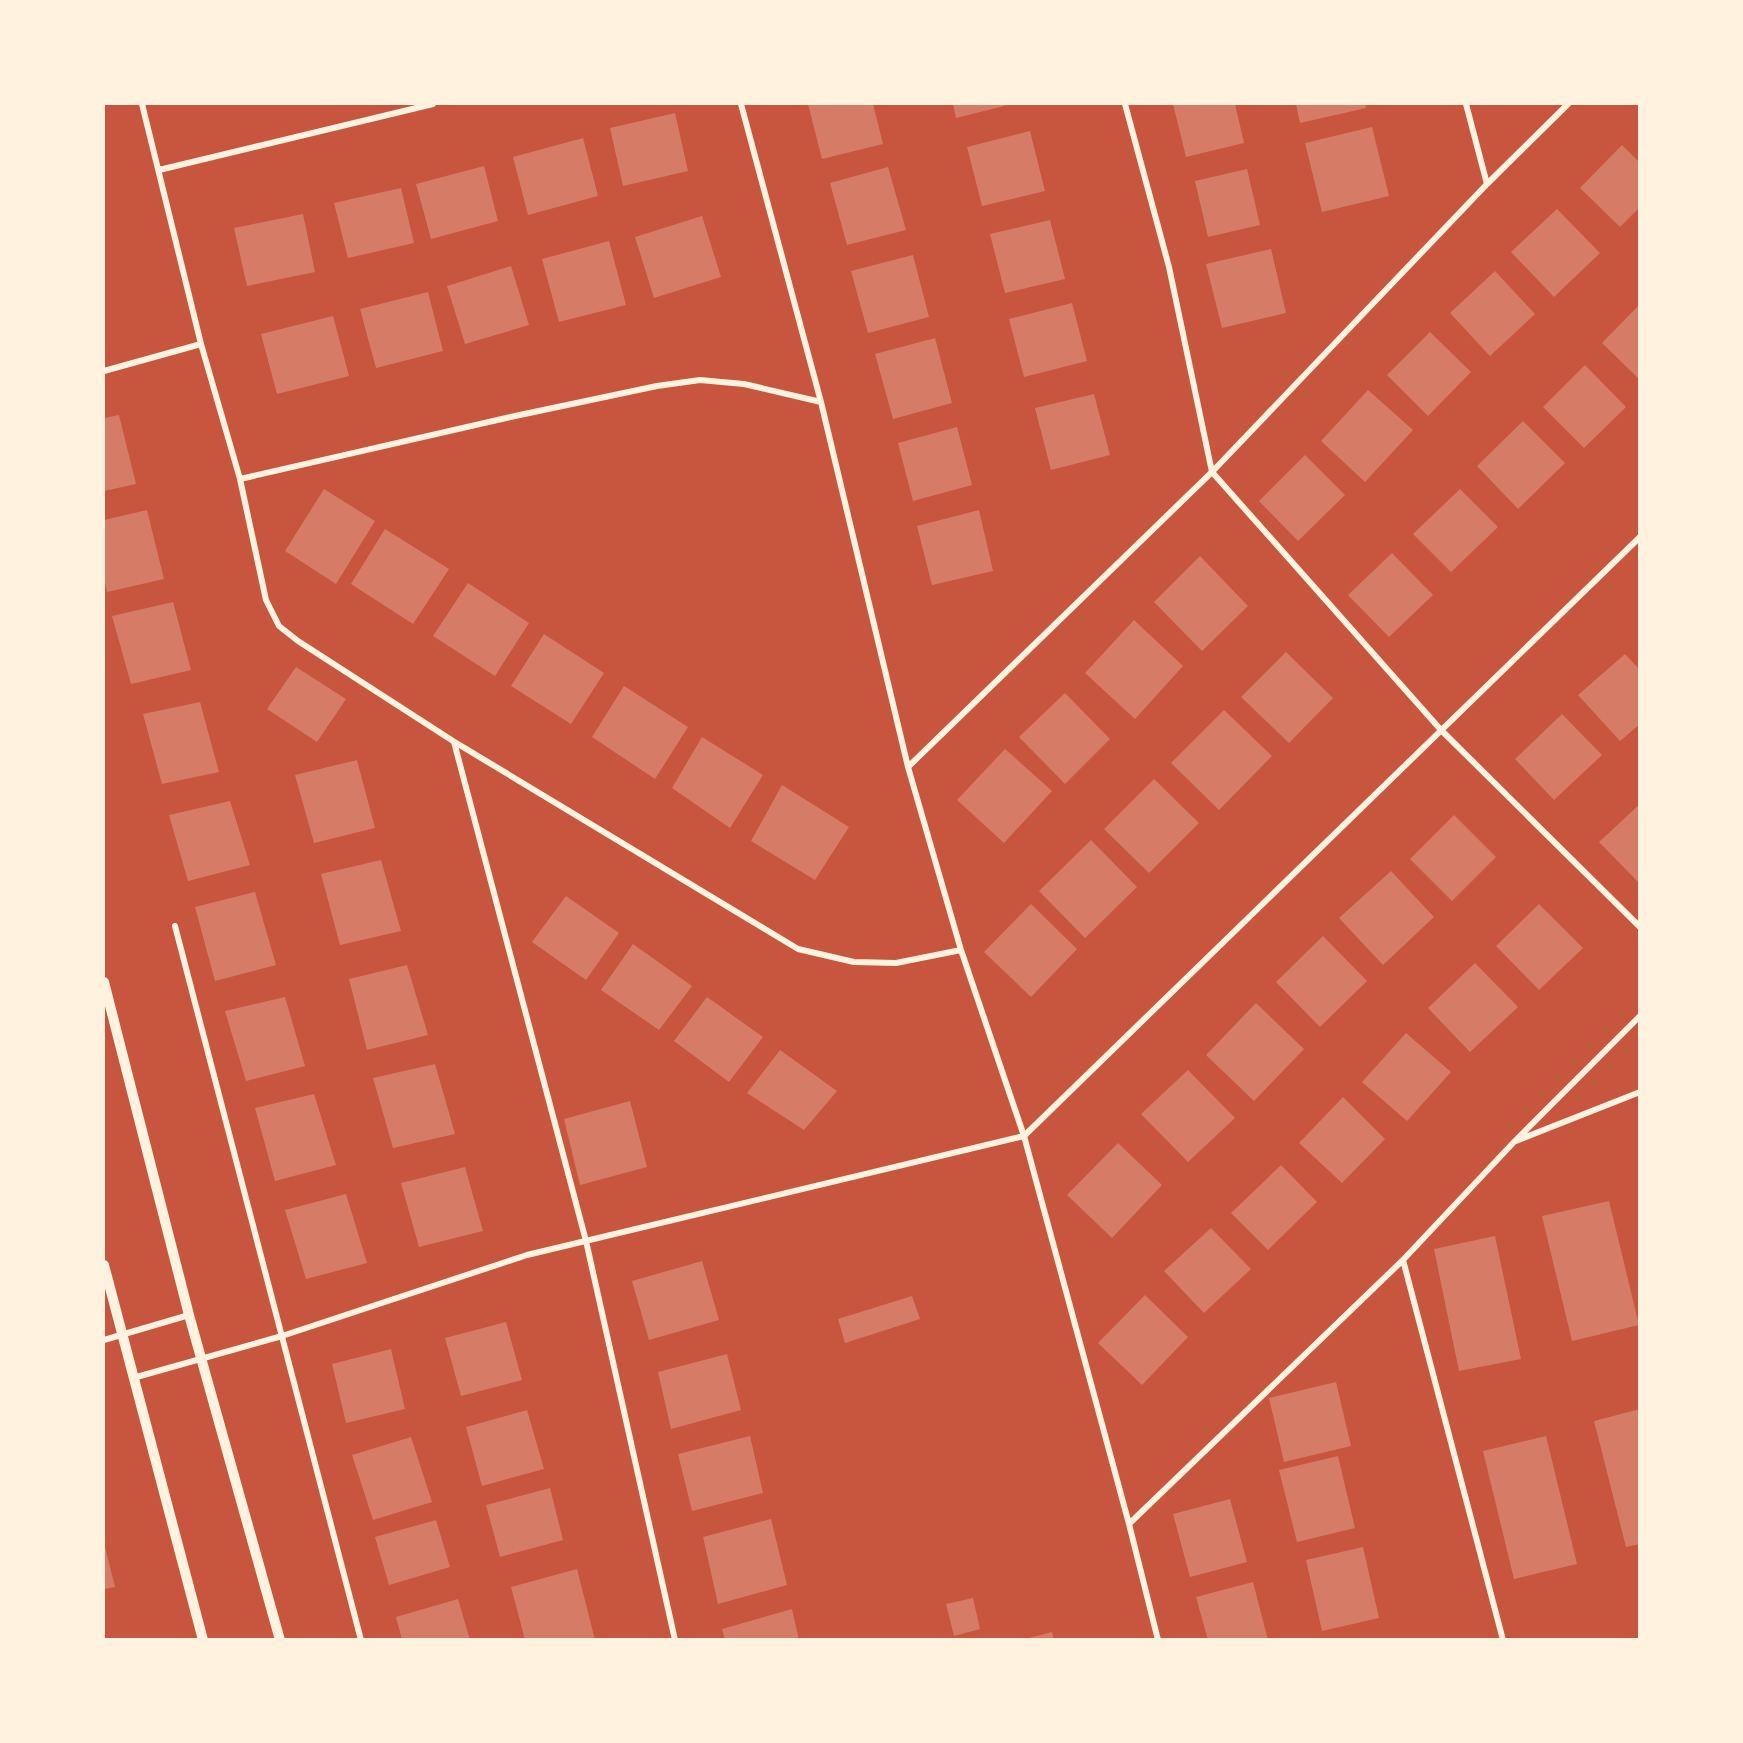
<svg xmlns="http://www.w3.org/2000/svg" width="1743" height="1743" viewBox="0 0 1743 1743" font-family="'Varela Round',sans-serif">
	<style>
		.building { fill: #d67c66 }
		.lines { fill: none; stroke-linecap: round; stroke-linejoin: round }
		.minor { stroke: #fff3e0; stroke-width: 6 }
		.tertiary { stroke: #fff3e0; stroke-width: 10 }
	</style>
	<rect width="100%" height="100%" fill="#c8553d"/>
	<path class="building" d="M 808,104 L 873,104 L 883,144 L 822,159 Z
		M 953,104 L 1012,104 L 956,118 Z
		M 1173,104 L 1235,104 L 1244,143 L 1186,157 Z
		M 1296,104 L 1365,104 L 1366,108 L 1300,123 Z
		M 675,113 L 688,171 L 623,186 L 610,128 Z
		M 1372,127 L 1389,196 L 1322,212 L 1305,143 Z
		M 1030,131 L 1045,191 L 982,206 L 967,147 Z
		M 583,138 L 598,196 L 528,215 L 513,157 Z
		M 1622,145 L 1640,163 L 1640,207 L 1620,227 L 1580,188 Z
		M 484,166 L 498,221 L 431,239 L 416,184 Z
		M 888,167 L 906,230 L 847,245 L 830,183 Z
		M 1247,169 L 1260,225 L 1208,237 L 1195,181 Z
		M 401,188 L 414,243 L 348,258 L 334,203 Z
		M 1557,209 L 1600,253 L 1554,297 L 1511,252 Z
		M 303,214 L 315,272 L 247,286 L 234,228 Z
		M 702,216 L 721,277 L 654,298 L 635,237 Z
		M 1050,220 L 1065,279 L 1005,293 L 990,234 Z
		M 609,241 L 626,305 L 559,322 L 542,259 Z
		M 1271,249 L 1286,313 L 1222,328 L 1206,264 Z
		M 913,255 L 929,317 L 868,333 L 851,271 Z
		M 511,266 L 529,325 L 465,344 L 447,286 Z
		M 1495,271 L 1535,314 L 1490,356 L 1450,313 Z
		M 428,292 L 443,351 L 376,368 L 360,309 Z
		M 1072,303 L 1087,361 L 1024,377 L 1009,319 Z
		M 1640,304 L 1640,380 L 1602,343 Z
		M 333,316 L 349,376 L 277,394 L 261,334 Z
		M 1430,332 L 1471,372 L 1428,416 L 1387,375 Z
		M 935,338 L 952,403 L 893,419 L 875,354 Z
		M 1585,365 L 1626,407 L 1584,448 L 1543,407 Z
		M 1368,390 L 1413,430 L 1365,482 L 1321,441 Z
		M 1094,394 L 1110,455 L 1051,470 L 1035,408 Z
		M 119,415 L 136,484 L 104,491 L 104,418 Z
		M 1523,421 L 1565,463 L 1518,509 L 1477,466 Z
		M 957,427 L 972,485 L 913,501 L 898,443 Z
		M 1305,455 L 1345,495 L 1298,541 L 1259,501 Z
		M 324,489 L 375,521 L 336,584 L 285,551 Z
		M 1460,489 L 1498,527 L 1451,572 L 1413,534 Z
		M 147,510 L 164,579 L 107,592 L 104,578 L 104,520 Z
		M 979,510 L 993,571 L 932,585 L 917,526 Z
		M 385,529 L 449,569 L 413,624 L 351,584 Z
		M 1392,553 L 1433,595 L 1389,637 L 1348,595 Z
		M 1200,556 L 1248,606 L 1202,651 L 1154,602 Z
		M 468,583 L 529,623 L 495,676 L 433,636 Z
		M 173,602 L 191,670 L 131,684 L 112,616 Z
		M 1134,620 L 1183,666 L 1135,719 L 1085,673 Z
		M 544,634 L 604,673 L 571,724 L 511,686 Z
		M 1286,652 L 1333,698 L 1289,743 L 1241,697 Z
		M 1625,654 L 1640,670 L 1640,724 L 1620,741 L 1578,695 Z
		M 296,667 L 346,699 L 317,742 L 267,709 Z
		M 624,686 L 688,727 L 655,779 L 592,737 Z
		M 1065,693 L 1110,739 L 1065,784 L 1019,737 Z
		M 200,702 L 219,772 L 162,784 L 143,714 Z
		M 1224,710 L 1272,756 L 1219,810 L 1171,763 Z
		M 1562,714 L 1602,755 L 1554,800 L 1515,759 Z
		M 702,737 L 763,775 L 730,828 L 672,788 Z
		M 1005,749 L 1052,791 L 1004,843 L 957,800 Z
		M 357,760 L 375,828 L 314,843 L 295,775 Z
		M 1154,779 L 1199,823 L 1149,873 L 1104,829 Z
		M 782,785 L 849,827 L 815,880 L 751,841 Z
		M 230,801 L 250,865 L 188,881 L 169,815 Z
		M 1640,804 L 1640,884 L 1599,842 Z
		M 1454,815 L 1496,857 L 1452,901 L 1410,859 Z
		M 1091,840 L 1137,887 L 1085,938 L 1039,891 Z
		M 381,860 L 401,931 L 340,945 L 321,874 Z
		M 1391,871 L 1434,917 L 1383,965 L 1339,918 Z
		M 255,892 L 276,965 L 215,981 L 195,907 Z
		M 566,896 L 619,933 L 586,980 L 532,942 Z
		M 1031,904 L 1077,949 L 1031,997 L 984,952 Z
		M 1539,904 L 1583,948 L 1539,990 L 1496,946 Z
		M 1323,936 L 1367,981 L 1320,1027 L 1276,982 Z
		M 633,944 L 692,986 L 659,1030 L 601,990 Z
		M 1475,963 L 1518,1007 L 1470,1052 L 1428,1008 Z
		M 407,965 L 428,1035 L 367,1050 L 349,979 Z
		M 285,997 L 305,1066 L 246,1081 L 225,1011 Z
		M 707,997 L 763,1037 L 729,1082 L 674,1041 Z
		M 1256,1003 L 1304,1049 L 1254,1101 L 1206,1055 Z
		M 1406,1033 L 1451,1072 L 1407,1121 L 1362,1082 Z
		M 780,1050 L 837,1091 L 804,1130 L 747,1093 Z
		M 435,1064 L 455,1134 L 393,1148 L 373,1078 Z
		M 1188,1070 L 1235,1118 L 1188,1162 L 1141,1114 Z
		M 314,1094 L 336,1165 L 275,1181 L 255,1108 Z
		M 1343,1097 L 1385,1139 L 1342,1183 L 1299,1143 Z
		M 630,1101 L 647,1167 L 580,1185 L 564,1119 Z
		M 1118,1143 L 1162,1185 L 1112,1238 L 1067,1195 Z
		M 1281,1165 L 1317,1202 L 1268,1250 L 1231,1213 Z
		M 465,1167 L 483,1231 L 419,1247 L 401,1183 Z
		M 346,1194 L 367,1263 L 306,1279 L 285,1210 Z
		M 1609,1201 L 1639,1325 L 1572,1341 L 1542,1216 Z
		M 1211,1228 L 1251,1269 L 1204,1313 L 1164,1271 Z
		M 1495,1236 L 1521,1359 L 1459,1371 L 1434,1249 Z
		M 702,1261 L 719,1320 L 649,1340 L 632,1281 Z
		M 1145,1295 L 1188,1337 L 1142,1385 L 1098,1343 Z
		M 912,1296 L 920,1319 L 845,1343 L 838,1319 Z
		M 506,1322 L 522,1380 L 461,1396 L 445,1338 Z
		M 391,1349 L 405,1409 L 346,1423 L 332,1364 Z
		M 727,1354 L 741,1410 L 671,1429 L 658,1372 Z
		M 1336,1382 L 1351,1446 L 1284,1462 L 1269,1398 Z
		M 1640,1409 L 1640,1544 L 1626,1547 L 1594,1421 Z
		M 527,1410 L 544,1469 L 482,1486 L 466,1427 Z
		M 750,1436 L 763,1493 L 692,1511 L 678,1454 Z
		M 1546,1436 L 1577,1564 L 1514,1579 L 1483,1451 Z
		M 411,1437 L 432,1502 L 373,1520 L 352,1455 Z
		M 1338,1456 L 1355,1528 L 1297,1542 L 1279,1470 Z
		M 550,1488 L 563,1540 L 500,1557 L 486,1505 Z
		M 1230,1499 L 1247,1562 L 1190,1577 L 1173,1514 Z
		M 771,1519 L 787,1585 L 718,1604 L 703,1537 Z
		M 436,1520 L 450,1567 L 389,1585 L 375,1537 Z
		M 104,1543 L 115,1587 L 104,1589 Z
		M 1363,1547 L 1379,1618 L 1322,1631 L 1306,1560 Z
		M 577,1569 L 595,1640 L 525,1640 L 511,1587 Z
		M 1253,1582 L 1268,1640 L 1208,1640 L 1196,1597 Z
		M 973,1598 L 980,1629 L 954,1636 L 946,1604 Z
		M 458,1599 L 470,1640 L 402,1640 L 396,1617 Z
		M 792,1609 L 799,1640 L 725,1640 L 722,1629 Z
		M 1052,1632 L 1054,1640 L 1025,1640 L 1025,1639 Z"/>
	<g class="lines">
		<path class="minor" d="M 142,104 L 201,344 L 240,479 L 266,600 L 279,626 L 298,641 L 453,741 L 798,949 L 854,962 L 896,963 L 961,950
			M 741,104 L 821,402 L 908,767 L 961,950 L 1024,1136 L 1129,1524 L 1158,1640
			M 1125,104 L 1169,267 L 1212,472 L 1441,730 L 1640,927
			M 1466,104 L 1487,184
			M 159,170 L 433,104
			M 104,371 L 201,344
			M 240,479 L 515,416 L 657,386 L 700,380 L 744,384 L 821,402
			M 454,742 L 586,1241 L 675,1640
			M 908,767 L 1212,472 L 1487,184 L 1568,104
			M 175,926 L 361,1640
			M 1516,1141 L 1640,1092
			M 1403,1260 L 1503,1640
			M 104,1340 L 189,1315
			M 133,1378 L 282,1336 L 527,1255 L 1024,1136 L 1640,537
			M 1129,1524 L 1403,1260 L 1513,1143 L 1640,1016"/>
		<path class="tertiary" d="M 104,982 L 189,1315 L 280,1640
			M 104,1265 L 203,1640"/>
	</g>
	<rect width="1743" height="1743" fill="none" stroke="#fff3e0" stroke-width="210"/>
</svg>
